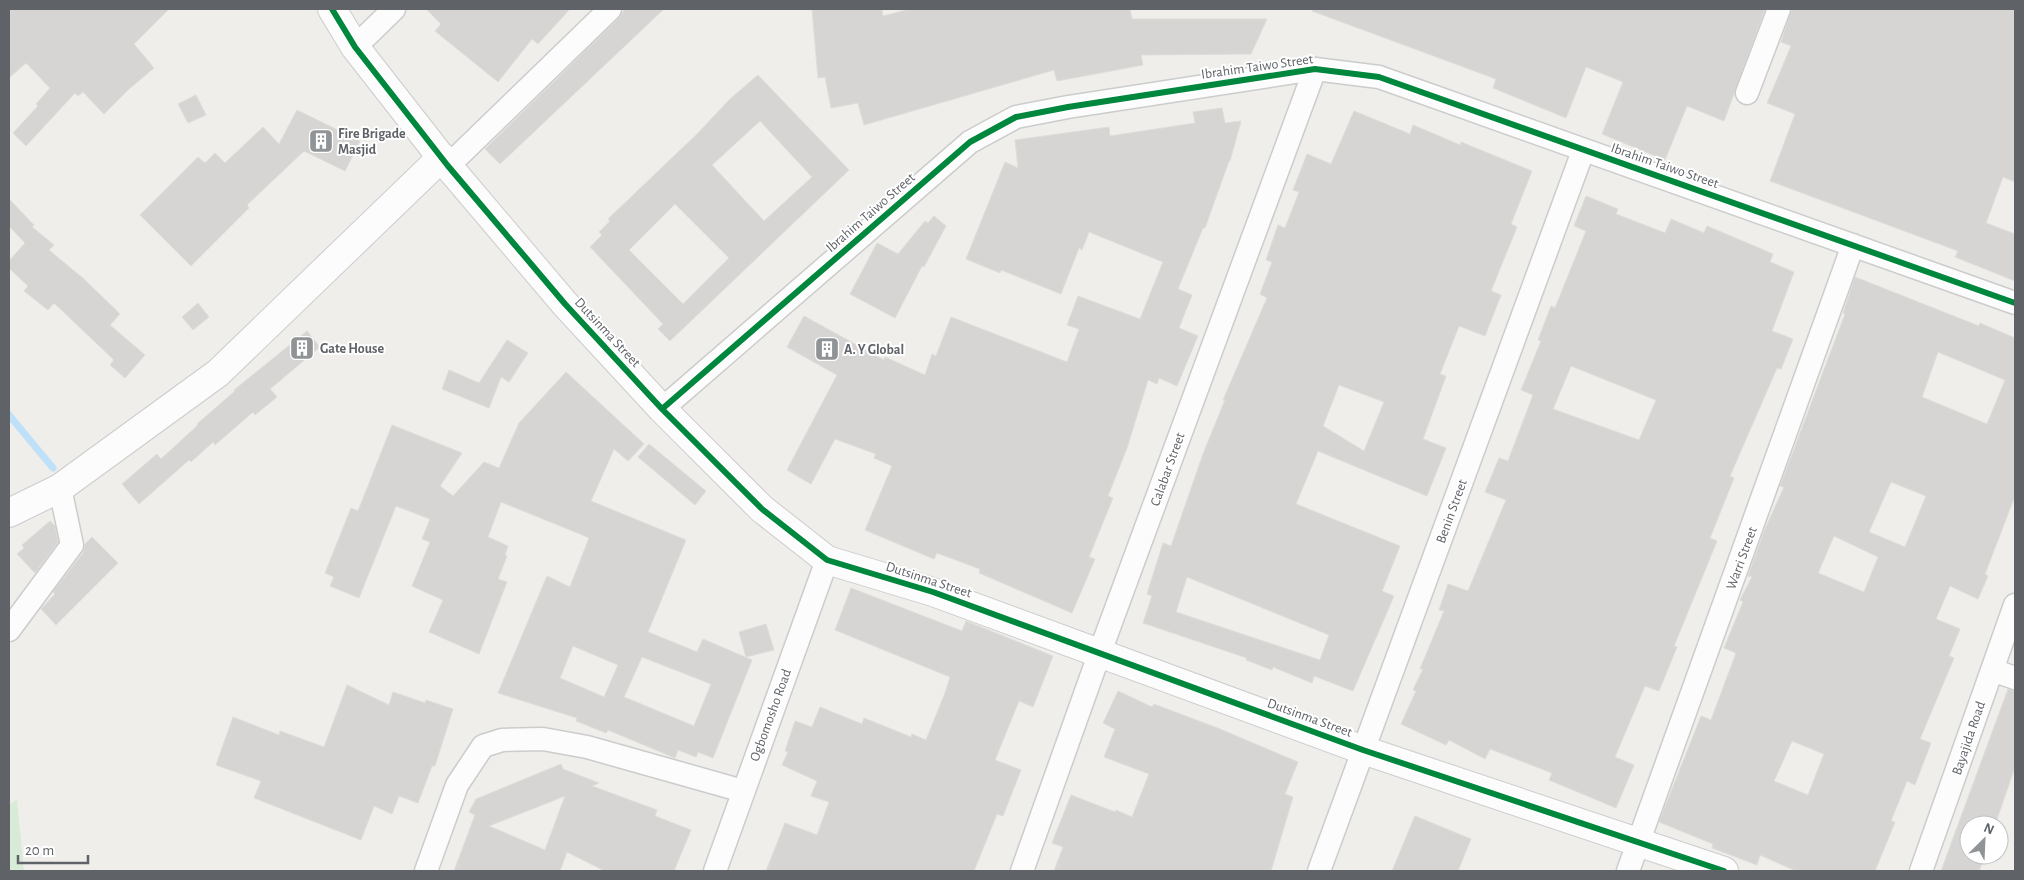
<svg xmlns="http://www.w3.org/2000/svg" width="2024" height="880" viewBox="0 0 2024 880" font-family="'Alegreya Sans',sans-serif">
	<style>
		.green { fill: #d8ebd6 }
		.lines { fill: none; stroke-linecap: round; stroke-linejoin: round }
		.stream { stroke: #bfe0f9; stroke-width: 7 }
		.building { fill: #d6d5d3; stroke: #deddd9; fill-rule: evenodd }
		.minor-casing { stroke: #cbcccc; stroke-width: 25 }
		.tertiary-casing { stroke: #cbcccc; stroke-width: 30 }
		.minor { stroke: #fdfcfc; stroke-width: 22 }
		.tertiary { stroke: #fdfcfc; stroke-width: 28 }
		.cycleway-casing { stroke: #fff; stroke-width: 9 }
		.cycleway { stroke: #00873e; stroke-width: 6 }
		.labels { text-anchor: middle; stroke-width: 4; stroke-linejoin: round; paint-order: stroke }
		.street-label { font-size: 14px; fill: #5f6368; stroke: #fff }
		.poi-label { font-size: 14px; font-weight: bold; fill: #5f6368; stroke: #fff; text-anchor: start }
	</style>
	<rect width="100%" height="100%" fill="#efeeea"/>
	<path class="green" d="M 17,799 L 24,871 L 9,871 L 9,805 Z"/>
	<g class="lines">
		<path class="stream" d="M 9,415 L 53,468"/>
	</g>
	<path class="building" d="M 9,9 L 169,9 L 134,44 L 154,68 L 129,89 L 104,114 L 83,92 L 78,96 L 75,93 L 26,146 L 13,133 L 38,106 L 36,104 L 50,88 L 26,63 L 9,78 Z
		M 426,9 L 570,9 L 538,44 L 532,39 L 498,82 L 435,31 L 441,24 Z
		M 625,9 L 664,9 L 500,164 L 485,149 L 619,18 Z
		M 812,9 L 882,9 L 883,16 L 910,9 L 1130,9 L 1132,19 L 1267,19 L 1251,54 L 1141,55 L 1143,65 L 1057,81 L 1054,70 L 864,125 L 858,103 L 831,108 L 825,77 L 818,78 Z
		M 1312,9 L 1765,9 L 1724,121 L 1687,106 L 1665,160 L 1602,134 L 1623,82 L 1586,67 L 1566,118 L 1493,88 L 1496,79 L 1312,11 Z
		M 1792,9 L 2015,9 L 2015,182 L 2003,177 L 1986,223 L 2015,234 L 2015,281 L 1955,257 L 1958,251 L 1770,181 L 1795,114 L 1767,103 L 1791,46 L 1781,42 Z
		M 758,75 L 849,170 L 670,341 L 658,329 L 663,324 L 590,247 L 602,235 L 599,232 L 610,221 L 608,219 L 698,133 L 730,99 ZM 760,121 L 812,177 L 764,221 L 712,165 ZM 675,204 L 729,258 L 683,304 L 629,250 Z
		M 196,95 L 206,115 L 188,123 L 178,104 Z
		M 1222,108 L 1225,123 L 1241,121 L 1230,161 L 1229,161 L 1205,228 L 1203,228 L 1178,289 L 1192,295 L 1179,328 L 1198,336 L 1177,386 L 1159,378 L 1157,384 L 1148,380 L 1127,448 L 1108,496 L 1113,498 L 1089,557 L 1095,559 L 1072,613 L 979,573 L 980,569 L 937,553 L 934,559 L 865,530 L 892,466 L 874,458 L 876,454 L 835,439 L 811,484 L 787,470 L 837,375 L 787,347 L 804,316 L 884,360 L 885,357 L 925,375 L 932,354 L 936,356 L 951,317 L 1067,362 L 1079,329 L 1067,325 L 1078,296 L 1140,319 L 1163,262 L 1089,232 L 1082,250 L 1079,248 L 1061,294 L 1001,270 L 1000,273 L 966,259 L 1005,162 L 1018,168 L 1015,140 L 1109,127 L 1110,136 L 1195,123 L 1193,112 Z
		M 297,110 L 360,141 L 345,171 L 304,151 L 247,205 L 249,208 L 191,266 L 140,215 L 198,157 L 205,163 L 215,153 L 225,163 L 263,127 L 279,144 Z
		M 1354,111 L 1410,134 L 1413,125 L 1460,145 L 1461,142 L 1532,171 L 1511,224 L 1517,227 L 1491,291 L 1501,295 L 1485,336 L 1459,326 L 1440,374 L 1446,376 L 1423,439 L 1446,448 L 1427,496 L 1318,451 L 1296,504 L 1400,546 L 1382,591 L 1394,596 L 1353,691 L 1314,676 L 1312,683 L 1273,667 L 1272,670 L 1246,660 L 1247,658 L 1143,623 L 1152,596 L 1147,594 L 1163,543 L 1171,546 L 1203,454 L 1225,400 L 1223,400 L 1267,298 L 1260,294 L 1272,262 L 1266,260 L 1278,225 L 1285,228 L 1299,192 L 1293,190 L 1307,154 L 1331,164 ZM 1339,385 L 1384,402 L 1364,451 L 1323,426 ZM 1187,577 L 1329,635 L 1320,660 L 1176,612 Z
		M 1586,196 L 1618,209 L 1616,214 L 1665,233 L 1671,219 L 1704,233 L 1707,226 L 1773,254 L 1770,262 L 1794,272 L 1772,331 L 1793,339 L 1781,369 L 1777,368 L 1730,476 L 1734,478 L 1710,538 L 1717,541 L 1674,646 L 1677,647 L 1659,691 L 1645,686 L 1615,757 L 1634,765 L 1616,808 L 1549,780 L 1552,773 L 1490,749 L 1485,759 L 1449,740 L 1446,745 L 1401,724 L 1416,691 L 1413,690 L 1423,669 L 1420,669 L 1444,611 L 1439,610 L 1448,584 L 1468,591 L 1506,500 L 1485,492 L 1499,458 L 1508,461 L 1533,395 L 1521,390 L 1541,341 L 1538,340 L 1551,306 L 1555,308 L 1586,231 L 1574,226 ZM 1571,366 L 1656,400 L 1639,440 L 1553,409 Z
		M 9,199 L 34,225 L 32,227 L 54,245 L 49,250 L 84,279 L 120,314 L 110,325 L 145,355 L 125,378 L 110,365 L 114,360 L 54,303 L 48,310 L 24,291 L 28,286 L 9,268 L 9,261 L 25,243 L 9,226 Z
		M 934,216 L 946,226 L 924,267 L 922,266 L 895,318 L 850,294 L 877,243 L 898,254 L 925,221 L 928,223 Z
		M 1855,277 L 1979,326 L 1980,323 L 2015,338 L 2015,496 L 1985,574 L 1988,576 L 1978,599 L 1950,586 L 1936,619 L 1960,629 L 1949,656 L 1954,658 L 1920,739 L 1931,743 L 1915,785 L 1907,781 L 1891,821 L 1895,822 L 1875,871 L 1796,871 L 1760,855 L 1757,865 L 1712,848 L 1713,844 L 1659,822 L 1701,716 L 1711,720 L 1736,653 L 1724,648 L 1743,602 L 1740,600 L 1752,577 L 1748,576 L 1765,529 L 1784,487 L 1780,486 L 1845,314 L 1843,313 ZM 1938,352 L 2005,380 L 1987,424 L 1922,397 ZM 1891,482 L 1926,496 L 1905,547 L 1869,532 ZM 1834,536 L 1878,557 L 1864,592 L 1818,573 ZM 1792,741 L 1824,754 L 1808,795 L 1774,781 Z
		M 198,303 L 209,317 L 193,330 L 182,317 Z
		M 307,331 L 320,347 L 270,389 L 277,397 L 255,415 L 253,412 L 215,445 L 213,442 L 191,462 L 189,460 L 139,504 L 122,484 L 157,454 L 161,459 L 198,425 L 197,424 L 235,391 L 234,390 Z
		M 507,340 L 528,353 L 509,382 L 501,377 L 489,408 L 442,389 L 449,370 L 479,383 Z
		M 566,372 L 644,444 L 628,461 L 614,449 L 591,501 L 686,540 L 648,632 L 697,652 L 703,639 L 752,660 L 713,758 L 698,752 L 696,757 L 678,750 L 675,758 L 608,730 L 606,733 L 576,721 L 577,718 L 498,693 L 547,576 L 570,587 L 589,538 L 585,536 L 501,502 L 488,537 L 508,546 L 505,555 L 507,556 L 498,579 L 507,582 L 479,654 L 429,632 L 443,600 L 412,586 L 430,542 L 422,539 L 430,519 L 396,506 L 359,598 L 330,586 L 334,577 L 325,573 L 351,508 L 358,511 L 392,425 L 462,453 L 440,486 L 453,496 L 484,462 L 499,468 L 519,423 ZM 573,646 L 618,665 L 604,697 L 560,678 ZM 642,657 L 711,684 L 694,726 L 624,697 Z
		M 649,444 L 706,491 L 695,505 L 638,457 Z
		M 50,521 L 55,526 L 58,542 L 35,573 L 17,554 L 24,548 L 22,545 Z
		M 92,537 L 118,563 L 56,625 L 41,609 L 55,594 L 53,592 L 83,553 L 85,544 Z
		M 851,588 L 962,631 L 966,621 L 1053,656 L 1033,707 L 1019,701 L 995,760 L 1021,770 L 1003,816 L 997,814 L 974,871 L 766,871 L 785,823 L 817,835 L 829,802 L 811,796 L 817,781 L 782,765 L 788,752 L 785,751 L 795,721 L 812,727 L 820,707 L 862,724 L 864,718 L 911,737 L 912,734 L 926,740 L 945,693 L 950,677 L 835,630 Z
		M 766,624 L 774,650 L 746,657 L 739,632 Z
		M 347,685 L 389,705 L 393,692 L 425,703 L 426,700 L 453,709 L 435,766 L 432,766 L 418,803 L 399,796 L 392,814 L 374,806 L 361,840 L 254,798 L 261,781 L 216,765 L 233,717 L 279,735 L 280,731 L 324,747 Z
		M 2008,689 L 2015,691 L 2015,767 L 1995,825 L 1969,825 L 1969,855 L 1985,855 L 1979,871 L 1941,871 Z
		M 1118,691 L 1152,707 L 1154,704 L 1220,729 L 1298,762 L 1285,794 L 1293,797 L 1271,871 L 1054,871 L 1063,847 L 1052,843 L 1071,795 L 1115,812 L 1116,810 L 1132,817 L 1149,774 L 1104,757 L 1115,729 L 1103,723 Z
		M 561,764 L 563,769 L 599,783 L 592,786 L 657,810 L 655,816 L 691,830 L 674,871 L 605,871 L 567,852 L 560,871 L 454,871 L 475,815 L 469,812 L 476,799 ZM 565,796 L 545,850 L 489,826 Z
		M 1415,816 L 1471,839 L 1458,871 L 1392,871 Z"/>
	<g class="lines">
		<defs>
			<path id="minor" d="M 355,47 L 394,9
				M 1747,93 L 1779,9
				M 448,166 L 610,9
				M 662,409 L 970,142 L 1016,117 L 1068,107 L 1315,69 L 1379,77 L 2015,303
				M 9,630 L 72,545 L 60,488
				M 1992,670 L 2015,678
				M 426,871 L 457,785 L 483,746 L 502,740 L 543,739 L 587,747 L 743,791
				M 715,871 L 827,560
				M 1022,871 L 1100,652 L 1315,69
				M 1319,871 L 1583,151
				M 1628,871 L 1853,245
				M 1921,871 L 2015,605"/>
			<path id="tertiary" d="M 332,9 L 355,47 L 448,166 L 565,304 L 662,409 L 762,509 L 827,560 L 933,592 L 1363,750 L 1724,871
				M 9,513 L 60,488 L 218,373 L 442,157"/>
		</defs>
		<use href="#minor" class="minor-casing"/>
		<use href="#tertiary" class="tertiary-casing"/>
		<use href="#minor" class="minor"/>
		<use href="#tertiary" class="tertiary"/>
		<defs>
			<path id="cycleway" d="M 332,9 L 355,47 L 448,166 L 565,304 L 662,409 L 762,509 L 827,560 L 933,592 L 1363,750 L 1724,871
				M 662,409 L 970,142 L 1016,117 L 1068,107 L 1315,69 L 1379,77 L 2015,303"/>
		</defs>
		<use href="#cycleway" class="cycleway-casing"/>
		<use href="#cycleway" class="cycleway"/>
	</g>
	<defs>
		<symbol id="building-square" viewBox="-11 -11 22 22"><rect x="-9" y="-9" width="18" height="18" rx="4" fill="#919496" stroke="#fff"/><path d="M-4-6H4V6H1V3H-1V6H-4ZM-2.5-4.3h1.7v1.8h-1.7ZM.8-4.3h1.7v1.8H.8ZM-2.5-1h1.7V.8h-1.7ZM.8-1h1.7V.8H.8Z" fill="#fff"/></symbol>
	</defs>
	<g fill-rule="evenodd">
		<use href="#building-square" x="307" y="127" width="28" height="28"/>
		<use href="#building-square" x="288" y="334" width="28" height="28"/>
		<use href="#building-square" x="813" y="335" width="28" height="28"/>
	</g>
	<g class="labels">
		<g class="street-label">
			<text transform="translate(1257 66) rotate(-8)" y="5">Ibrahim Taiwo Street</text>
			<text transform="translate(1665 165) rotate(19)" y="5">Ibrahim Taiwo Street</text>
			<text transform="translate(870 212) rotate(-41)" y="5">Ibrahim Taiwo Street</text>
			<text transform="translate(608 332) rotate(47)" y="5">Dutsinma Street</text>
			<text transform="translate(1167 469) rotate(-70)" y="5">Calabar Street</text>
			<text transform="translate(1451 511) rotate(-70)" y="5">Benin Street</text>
			<text transform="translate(1741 558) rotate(-70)" y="5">Warri Street</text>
			<text transform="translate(929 579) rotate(18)" y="5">Dutsinma Street</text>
			<text transform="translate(770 715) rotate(-70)" y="5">Ogbomosho Road</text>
			<text transform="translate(1310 717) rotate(20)" y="5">Dutsinma Street</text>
			<text transform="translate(1968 738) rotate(-71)" y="5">Bayajida Road</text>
		</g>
		<g class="poi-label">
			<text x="338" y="138">Fire Brigade<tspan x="338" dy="16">Masjid</tspan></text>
			<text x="320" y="353">Gate House</text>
			<text x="844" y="354">A. Y Global</text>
		</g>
	</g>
	<rect width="2024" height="880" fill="none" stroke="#5f6368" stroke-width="20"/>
	<g transform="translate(1984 840) rotate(24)"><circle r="24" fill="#ffffff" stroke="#bfc1c3"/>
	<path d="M0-4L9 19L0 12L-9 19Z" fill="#919496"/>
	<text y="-8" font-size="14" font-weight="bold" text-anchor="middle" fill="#5f6368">N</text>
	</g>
	<path d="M18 855v8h70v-8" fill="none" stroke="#5f6368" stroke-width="2.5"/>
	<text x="25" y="855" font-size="15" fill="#5f6368" stroke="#ffffff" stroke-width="4" paint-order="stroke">20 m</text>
</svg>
